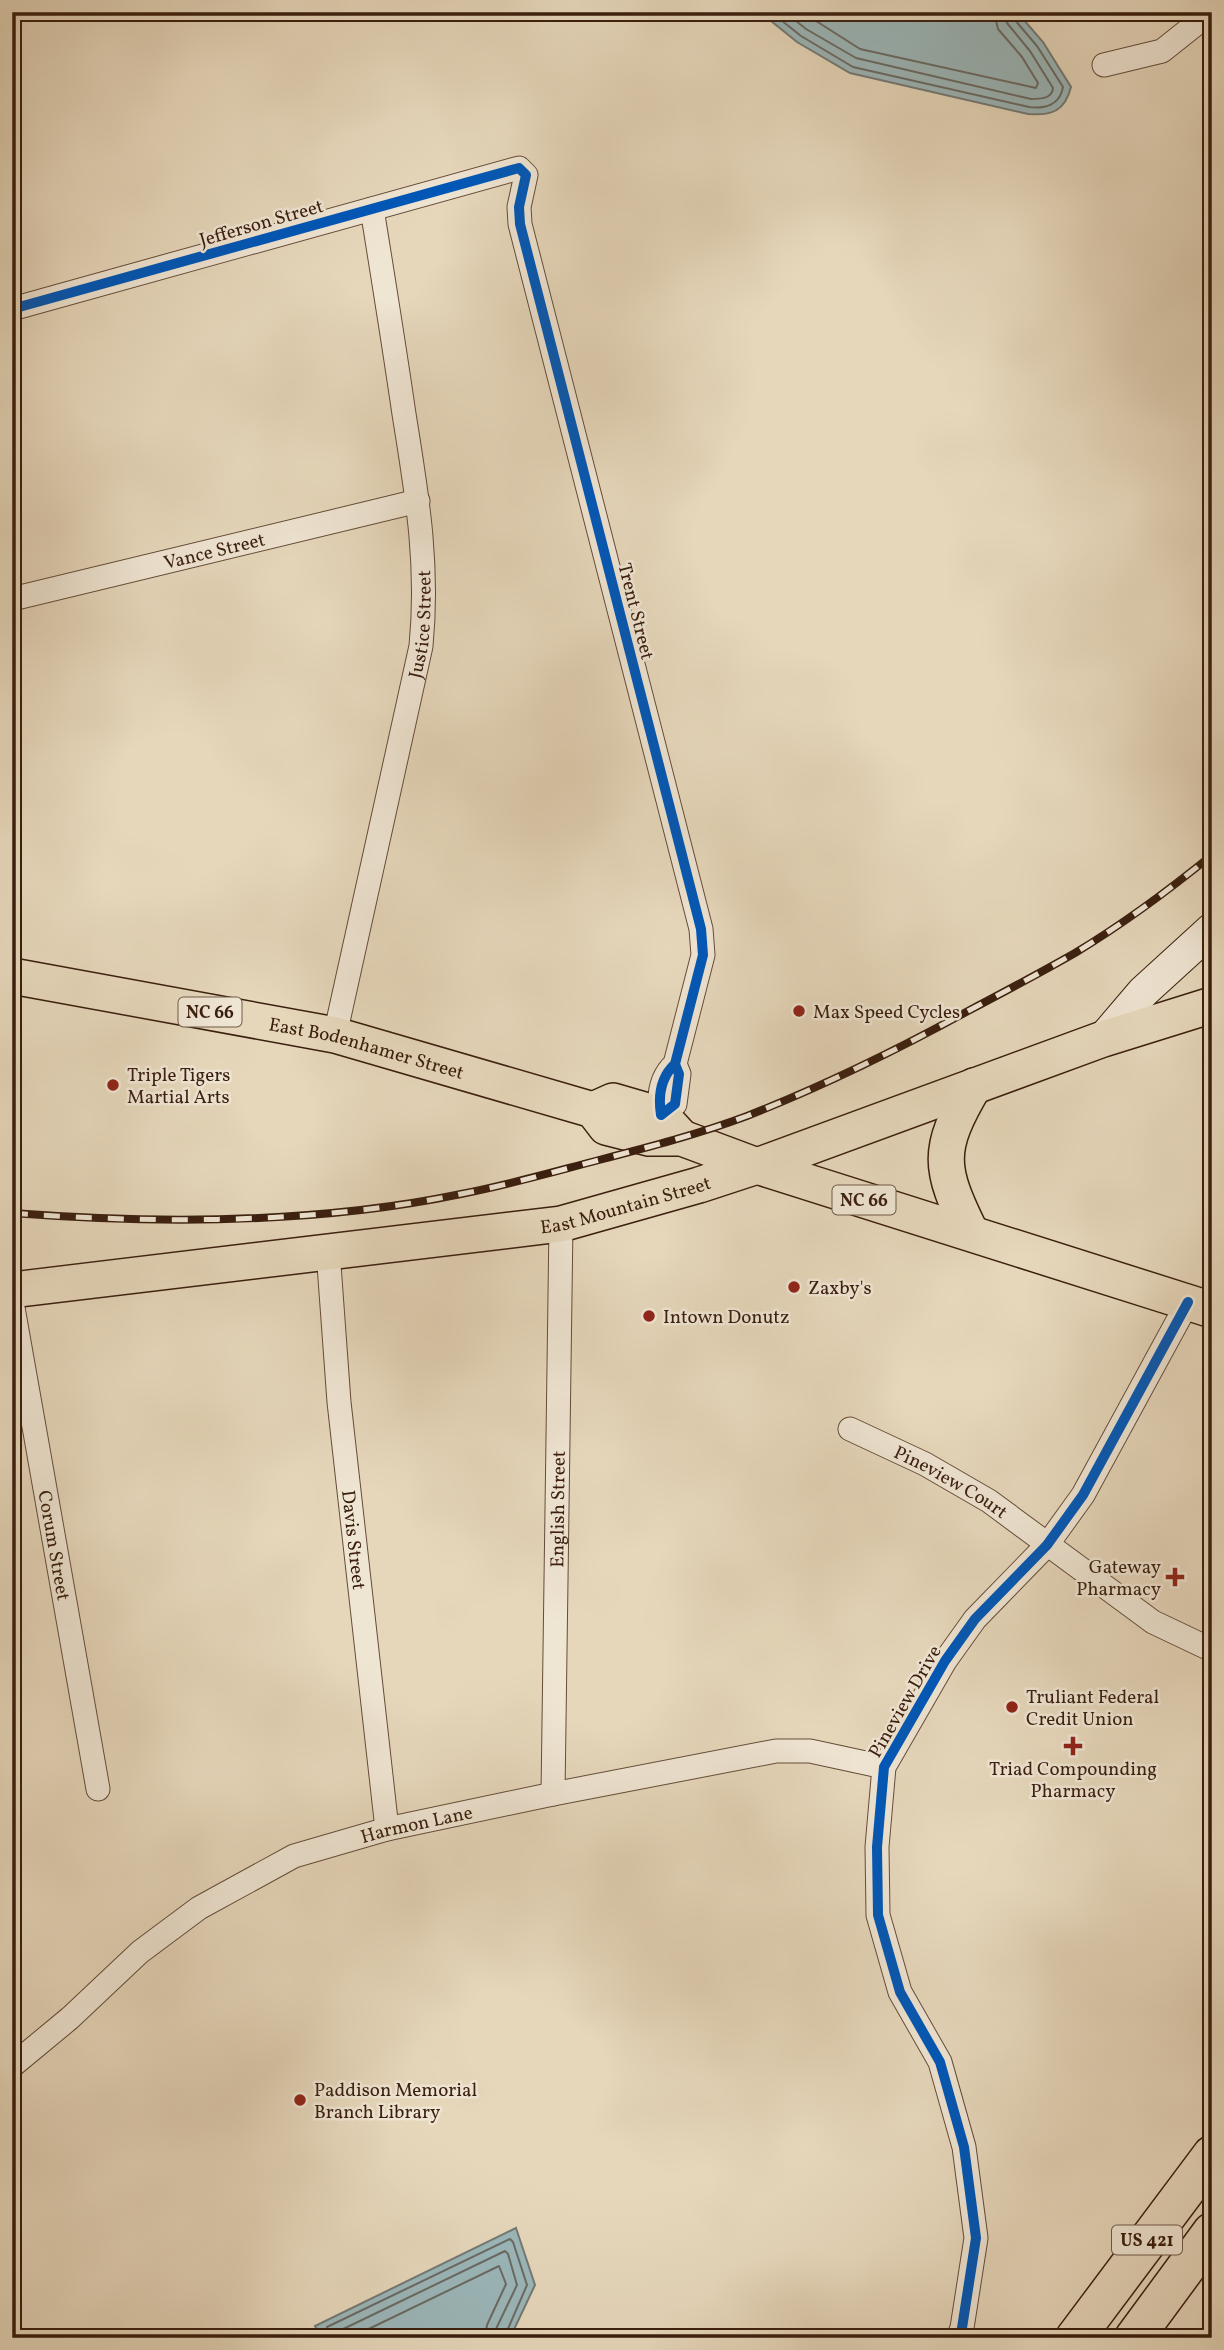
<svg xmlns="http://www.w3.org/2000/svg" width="1224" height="2350" viewBox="0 0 1224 2350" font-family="Vollkorn,serif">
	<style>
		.water { fill: #9bb7ba; stroke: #747a75; stroke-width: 2 }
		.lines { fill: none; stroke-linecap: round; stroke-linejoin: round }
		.shore { stroke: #6a6a64; stroke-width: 2 }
		.street-casing { stroke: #654c39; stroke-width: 25 }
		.secondary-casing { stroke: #3a1e0e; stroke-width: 34 }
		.primary-casing { stroke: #3a1e0e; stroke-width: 38 }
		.highway-casing { stroke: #3a1e0e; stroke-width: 41 }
		.street { stroke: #efe5d3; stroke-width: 23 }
		.secondary { stroke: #efe5d3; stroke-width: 32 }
		.primary { stroke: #e6d7bb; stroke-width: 35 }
		.highway { stroke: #e6d7bb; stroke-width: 38 }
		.rail-casing { stroke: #3a1e0e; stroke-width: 8 }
		.rail { stroke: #efe5d3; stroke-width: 5; stroke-dasharray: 16; stroke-linecap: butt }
		.cycleway-casing { stroke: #efe5d3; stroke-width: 15 }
		.cycleway { stroke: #0057b8; stroke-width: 10 }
		.poi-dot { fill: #8f2418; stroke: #efe5d3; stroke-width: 2.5 }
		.labels { text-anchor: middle; stroke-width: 5; stroke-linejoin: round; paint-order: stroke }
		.shield { fill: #efe5d3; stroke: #705a49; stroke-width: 2 }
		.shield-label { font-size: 18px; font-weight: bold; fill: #3a1e0e }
		.street-label { font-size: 19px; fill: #3a1e0e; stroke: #efe5d3 }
		.poi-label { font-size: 19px; fill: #3a1e0e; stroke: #efe5d3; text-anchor: start }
	</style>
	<rect width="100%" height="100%" fill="#e6d7bb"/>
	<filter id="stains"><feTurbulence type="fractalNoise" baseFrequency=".00286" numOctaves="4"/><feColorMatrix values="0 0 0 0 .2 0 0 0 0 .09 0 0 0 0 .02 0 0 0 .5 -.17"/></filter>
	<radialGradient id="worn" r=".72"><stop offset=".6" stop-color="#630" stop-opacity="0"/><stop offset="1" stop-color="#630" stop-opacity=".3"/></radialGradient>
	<path class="water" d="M 760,12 L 1017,12 L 1043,42 L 1071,87 C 1065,111 1052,116 1028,114 L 850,73 L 797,42 Z
		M 516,2228 L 535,2285 L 510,2338 L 321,2338 L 315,2326 Z"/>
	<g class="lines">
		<path class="shore" d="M 771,12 L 801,36 L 853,67 L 1029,107 C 1045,109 1060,105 1063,87 L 1037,46 L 1014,19 L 1013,12
			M 785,12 L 806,29 L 856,58 L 1031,99 C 1040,99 1052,99 1053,88 L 1030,51 L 1007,23 L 1004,12
			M 802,12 L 860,49 L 1036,88 L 1038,83 L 1022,57 L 998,29 L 994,12
			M 326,2338 L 327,2327 L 510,2239 L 513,2242 L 527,2285 L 504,2338
			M 335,2338 L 337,2332 L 505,2251 L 508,2254 L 517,2285 L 496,2329 L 495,2338
			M 350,2338 L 499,2266 L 506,2284 L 487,2325 L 485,2338"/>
		<defs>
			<g id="street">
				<path d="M 1104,65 L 1162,51 L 1211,12"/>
				<path d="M 12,309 L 519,168 L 526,175 L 519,207 L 520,224 L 701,929 L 703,955 L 675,1064 C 661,1077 658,1096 661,1115 L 675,1104 L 679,1074 L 675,1064"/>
				<path id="s1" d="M 12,599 L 418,501"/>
				<path id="s2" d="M 335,1035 L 421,646 C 429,564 417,495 404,414 C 394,345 383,277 372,209"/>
				<path id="s3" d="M 328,1251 L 339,1402 L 387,1829"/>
				<path id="s4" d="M 12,1302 L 98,1789"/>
				<path id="s5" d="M 850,1429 L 925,1464 L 989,1501 L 1153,1622 L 1212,1650"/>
				<path id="s6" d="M 553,1794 L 561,1224"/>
				<path id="s7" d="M 12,2066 L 70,2018 L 140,1952 L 199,1908 L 294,1856 L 387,1829 L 553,1794 L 776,1751 L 810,1751 L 884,1767"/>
				<path d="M 958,2338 L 962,2328 L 976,2238 L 964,2147 L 940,2062 L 900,1992 L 878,1915 L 877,1847 L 884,1767 L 945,1661 L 975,1619 L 1047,1545 L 1083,1495 L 1188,1302"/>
			</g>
			<path id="secondary" d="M 1103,1039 L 1143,992 L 1212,929"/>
			<g id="primary">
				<path id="s8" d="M 12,976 L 335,1035 L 593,1110 L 606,1127 L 649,1138 L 682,1138 L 757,1166 L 1212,1310"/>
				<path d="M 593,1110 L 613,1101 L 661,1115 L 682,1138"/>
				<path d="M 971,1233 C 939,1168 936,1150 974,1086"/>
				<path id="s9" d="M 12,1290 L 561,1224 L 699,1185 L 757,1166 L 1103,1039 L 1212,1005"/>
			</g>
			<path id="highway" d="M 1075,2338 L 1212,2155
				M 1134,2338 L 1212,2232"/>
		</defs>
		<use href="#street" class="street-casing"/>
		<use href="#secondary" class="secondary-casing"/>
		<use href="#primary" class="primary-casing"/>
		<use href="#highway" class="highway-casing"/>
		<use href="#street" class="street"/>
		<use href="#secondary" class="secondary"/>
		<use href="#primary" class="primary"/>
		<use href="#highway" class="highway"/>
		<defs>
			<path id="rail" d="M 12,1213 C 159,1224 317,1224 461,1194 C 508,1185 553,1172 599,1160 C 649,1147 699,1134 747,1116 C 823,1086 897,1050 968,1011 C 1004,992 1040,973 1075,953 C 1123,924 1169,890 1212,855"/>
		</defs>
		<use href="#rail" class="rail-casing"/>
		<use href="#rail" class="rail"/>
		<defs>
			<path id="cycleway" d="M 12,309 L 519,168 L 526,175 L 519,207 L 520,224 L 701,929 L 703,955 L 675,1064 C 661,1077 658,1096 661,1115 L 675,1104 L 679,1074 L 675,1064
				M 958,2338 L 962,2328 L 976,2238 L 964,2147 L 940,2062 L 900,1992 L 878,1915 L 877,1847 L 884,1767 L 945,1661 L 975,1619 L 1047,1545 L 1083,1495 L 1188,1302"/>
		</defs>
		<use href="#cycleway" class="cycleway-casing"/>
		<use href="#cycleway" class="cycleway"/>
	</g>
	<g class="poi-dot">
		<circle cx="799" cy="1011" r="7"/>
		<circle cx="113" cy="1085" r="7"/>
		<circle cx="794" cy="1287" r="7"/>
		<circle cx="649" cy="1316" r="7"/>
		<path d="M1171.5 1566.5h7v7h7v7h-7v7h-7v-7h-7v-7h7z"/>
		<circle cx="1012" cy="1707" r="7"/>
		<path d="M1069.5 1735.5h7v7h7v7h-7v7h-7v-7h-7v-7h7z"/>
		<circle cx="300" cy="2100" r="7"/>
	</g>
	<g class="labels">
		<g class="shield">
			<rect x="178.5" y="997.5" width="63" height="29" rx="5"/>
			<rect x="832.5" y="1185.5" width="63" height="29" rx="5"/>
			<rect x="1112" y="2225.5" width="70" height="29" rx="5"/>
		</g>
		<g class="shield-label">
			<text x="210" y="1018">NC 66</text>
			<text x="864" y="1206">NC 66</text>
			<text x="1147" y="2246">US 421</text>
		</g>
		<g class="street-label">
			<text transform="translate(261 222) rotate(-16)" y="7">Jefferson Street</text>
			<text dy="7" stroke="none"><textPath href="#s1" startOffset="208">Vance Street</textPath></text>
			<text transform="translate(637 611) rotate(76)" y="7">Trent Street</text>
			<text dy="7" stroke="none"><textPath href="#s2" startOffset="420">Justice Street</textPath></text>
			<text dy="7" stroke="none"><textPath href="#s8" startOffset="362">East Bodenhamer Street</textPath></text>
			<text dy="7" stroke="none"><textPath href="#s9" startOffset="620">East Mountain Street</textPath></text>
			<text dy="7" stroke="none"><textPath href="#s5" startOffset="114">Pineview Court</textPath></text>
			<text dy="7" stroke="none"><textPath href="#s6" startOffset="285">English Street</textPath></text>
			<text dy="7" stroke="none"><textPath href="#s3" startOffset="290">Davis Street</textPath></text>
			<text dy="7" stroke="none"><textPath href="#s4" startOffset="247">Corum Street</textPath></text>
			<text transform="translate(904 1701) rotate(-60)" y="7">Pineview Drive</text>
			<text dy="7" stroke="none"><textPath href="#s7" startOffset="480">Harmon Lane</textPath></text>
		</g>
		<g class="poi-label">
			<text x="813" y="1018">Max Speed Cycles</text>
			<text x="127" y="1081">Triple Tigers<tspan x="127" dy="22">Martial Arts</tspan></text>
			<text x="808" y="1294">Zaxby's</text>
			<text x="663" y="1323">Intown Donutz</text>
			<text x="1161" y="1573" text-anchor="end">Gateway<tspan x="1161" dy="22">Pharmacy</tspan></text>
			<text x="1026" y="1703">Truliant Federal<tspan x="1026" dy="22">Credit Union</tspan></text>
			<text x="1073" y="1775" text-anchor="middle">Triad Compounding<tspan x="1073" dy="22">Pharmacy</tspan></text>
			<text x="314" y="2096">Paddison Memorial<tspan x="314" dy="22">Branch Library</tspan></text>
		</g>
	</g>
	<rect width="1224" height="2350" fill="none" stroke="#e6d7bb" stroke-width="42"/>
	<rect x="14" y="14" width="1196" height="2322" fill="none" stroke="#3a1e0e" stroke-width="3.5"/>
	<rect x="21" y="21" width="1182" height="2308" fill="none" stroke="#3a1e0e" stroke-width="2"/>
	<rect width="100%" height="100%" filter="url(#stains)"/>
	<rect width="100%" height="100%" fill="url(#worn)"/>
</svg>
